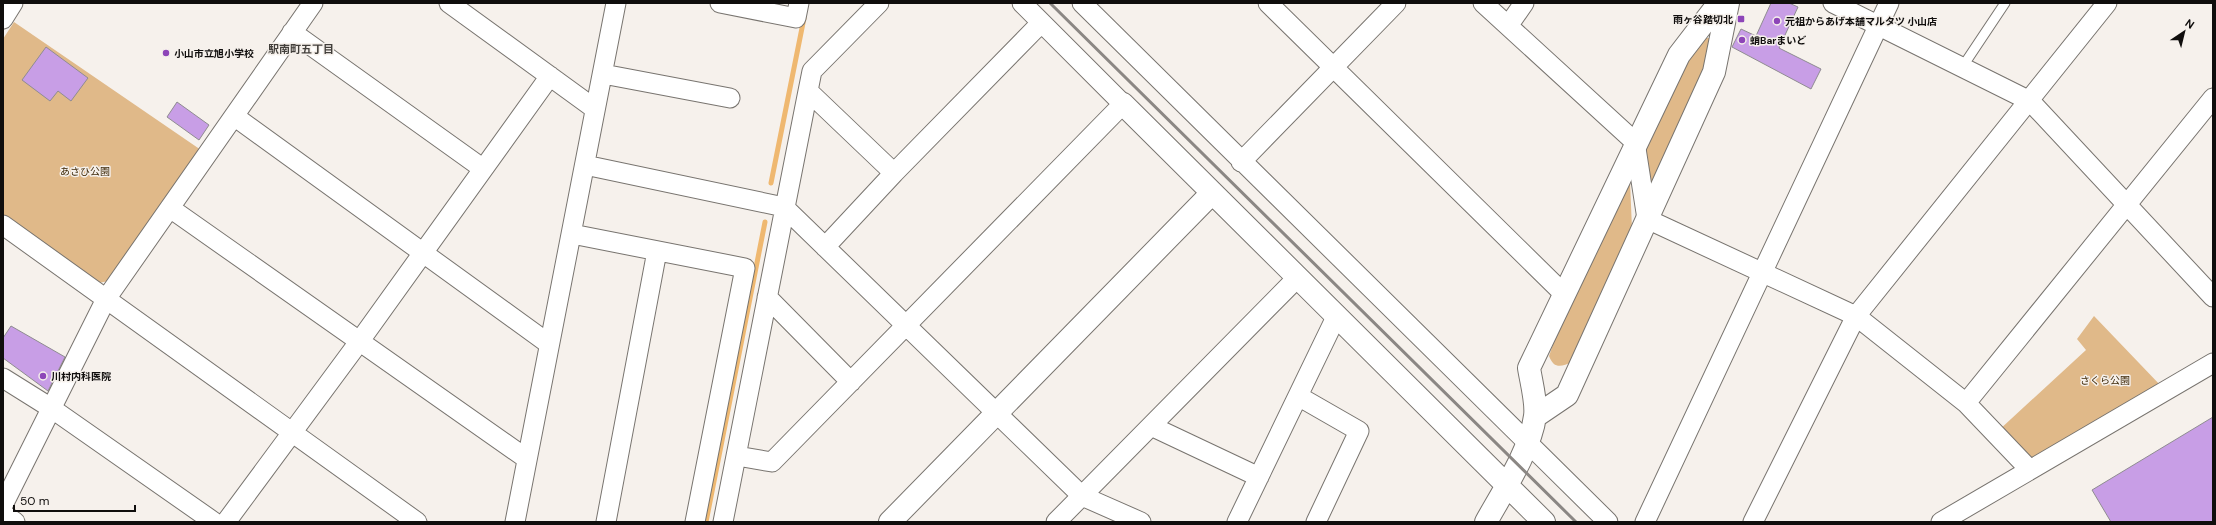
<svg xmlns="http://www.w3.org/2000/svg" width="2216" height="525" viewBox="0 0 2216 525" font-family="'DM Sans','Noto Sans JP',sans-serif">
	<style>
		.green { fill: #e0b989 }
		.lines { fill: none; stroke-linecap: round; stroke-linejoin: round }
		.stream { stroke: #efb870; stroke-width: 5 }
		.building { fill: #c89ee6; stroke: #8f8c91 }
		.service-casing { stroke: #78746f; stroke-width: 11 }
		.minor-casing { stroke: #78746f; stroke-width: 21 }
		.tertiary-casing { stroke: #78746f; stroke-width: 24 }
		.service { stroke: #fff; stroke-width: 9 }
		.minor { stroke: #fff; stroke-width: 19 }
		.tertiary { stroke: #fff; stroke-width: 22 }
		.rail { stroke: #8b8784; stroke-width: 3 }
		.poi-dot { fill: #8d45b8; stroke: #f6f1ec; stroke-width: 1.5 }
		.labels { text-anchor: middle; stroke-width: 3; stroke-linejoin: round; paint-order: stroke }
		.poi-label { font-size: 10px; font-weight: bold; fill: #100e0d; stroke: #f6f1ec; text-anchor: start }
		.park-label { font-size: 10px; fill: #3d2706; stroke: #f6f1ec }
		.neighbourhood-label { font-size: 11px; font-weight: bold; fill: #423f3b; stroke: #f6f1ec }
	</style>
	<rect width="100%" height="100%" fill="#f6f1ec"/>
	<path class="green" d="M 14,22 L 201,150 L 109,281 L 98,283 L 3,215 L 3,39 Z
		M 1706,38 L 1709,38 L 1711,42 L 1707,63 L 1648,196 L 1644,146 L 1689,54 Z
		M 1630,181 L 1632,229 L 1572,362 C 1561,367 1554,369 1549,356 L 1565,311 Z
		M 2094,316 L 2162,387 L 2030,466 L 1998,431 L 2086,350 L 2077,339 Z"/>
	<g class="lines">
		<path class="stream" d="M 771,183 L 804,18
			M 706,522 L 765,222"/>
	</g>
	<path class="building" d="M 1771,3 L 1789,3 L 1798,7 L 1779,48 L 1821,69 L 1811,89 L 1732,47 L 1741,29 L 1756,36 Z
		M 46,47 L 88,78 L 71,101 L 58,91 L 50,101 L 22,80 Z
		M 177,102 L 209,125 L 199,140 L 167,117 Z
		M 11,326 L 65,357 L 48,391 L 3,358 L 3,338 Z
		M 2213,417 L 2213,522 L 2111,522 L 2092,490 Z"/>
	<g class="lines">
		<defs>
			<path id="service" d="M 1963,66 L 2005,3"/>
			<path id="minor" d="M 449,3 L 595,109
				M 720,3 L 796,18 L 799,3
				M 879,3 L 812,71 L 808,91 L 894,173
				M 1082,3 L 1608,522
				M 1268,3 L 1564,294
				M 1483,3 L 1635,142 L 1647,219 L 1856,316 L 1966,403 L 2030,470
				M 1833,3 L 2030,101 L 2213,297
				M 3,19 L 13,3
				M 1508,26 L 1524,3
				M 292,32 L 482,168
				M 603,74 L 730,98
				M 234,116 L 549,344
				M 1241,162 L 1396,3
				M 585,165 L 784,207 L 1082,496 L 1141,522
				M 170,208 L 527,459
				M 3,225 L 417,522
				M 572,234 L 745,268 L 695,522
				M 825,247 L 894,173 L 1041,23
				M 767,297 L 851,382
				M 3,378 L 51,408 L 214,522
				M 1298,396 L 1359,431 L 1316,522
				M 1966,403 L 2213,98
				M 1151,426 L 1259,477
				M 737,456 L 772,462 L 1123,104 L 1022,3
				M 3,505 L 106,299 L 313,3
				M 3,514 L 15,522
				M 226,522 L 359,342 L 550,76
				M 515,522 L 616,3
				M 606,522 L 657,251
				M 723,522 L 808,91
				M 1056,522 L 1298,277
				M 1237,522 L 1337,315
				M 1645,522 L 1889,3
				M 1753,522 L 1856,316 L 2107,3
				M 1941,522 L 2213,363"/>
			<path id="tertiary" d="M 1123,104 L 1544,522
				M 1536,416 L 1567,395 L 1714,72 L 1728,3
				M 890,522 L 1212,193
				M 1486,522 C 1502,493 1531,449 1535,416 C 1537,403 1531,381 1529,368 L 1679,55 L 1719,3"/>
		</defs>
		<use href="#service" class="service-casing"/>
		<use href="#minor" class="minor-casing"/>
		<use href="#tertiary" class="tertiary-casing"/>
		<use href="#service" class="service"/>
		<use href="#minor" class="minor"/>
		<use href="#tertiary" class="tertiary"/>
		<path class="rail" d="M 1050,3 L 1576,522"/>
	</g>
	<g class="poi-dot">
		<rect x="1737" y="15" width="8" height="8" rx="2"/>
		<circle cx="1777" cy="21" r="4"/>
		<circle cx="1742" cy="40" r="4"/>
		<circle cx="166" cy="53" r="4"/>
		<circle cx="43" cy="376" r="4"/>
	</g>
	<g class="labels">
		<g class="poi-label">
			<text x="1733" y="23" text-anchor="end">雨ヶ谷踏切北</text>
			<text x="1785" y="25">元祖からあげ本舗マルタツ 小山店</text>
			<text x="1750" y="44">蛸Barまいど</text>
			<text x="174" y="57">小山市立旭小学校</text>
			<text x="51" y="380">川村内科医院</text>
		</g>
		<g class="park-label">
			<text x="85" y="175">あさひ公園</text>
			<text x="2105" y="384">さくら公園</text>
		</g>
		<g class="neighbourhood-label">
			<text x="301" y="53">駅南町五丁目</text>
		</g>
	</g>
	<rect width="2216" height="525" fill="none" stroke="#100e0d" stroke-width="8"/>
	<g transform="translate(2184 32) rotate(35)" stroke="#f6f1ec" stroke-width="3" paint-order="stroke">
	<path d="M0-3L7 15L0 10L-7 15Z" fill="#100e0d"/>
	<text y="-6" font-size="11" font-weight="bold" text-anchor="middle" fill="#100e0d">N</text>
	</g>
	<path d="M14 505v6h121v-6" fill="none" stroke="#100e0d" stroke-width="2"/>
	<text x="20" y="505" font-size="12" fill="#100e0d" stroke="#f6f1ec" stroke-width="3" paint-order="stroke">50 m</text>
</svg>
